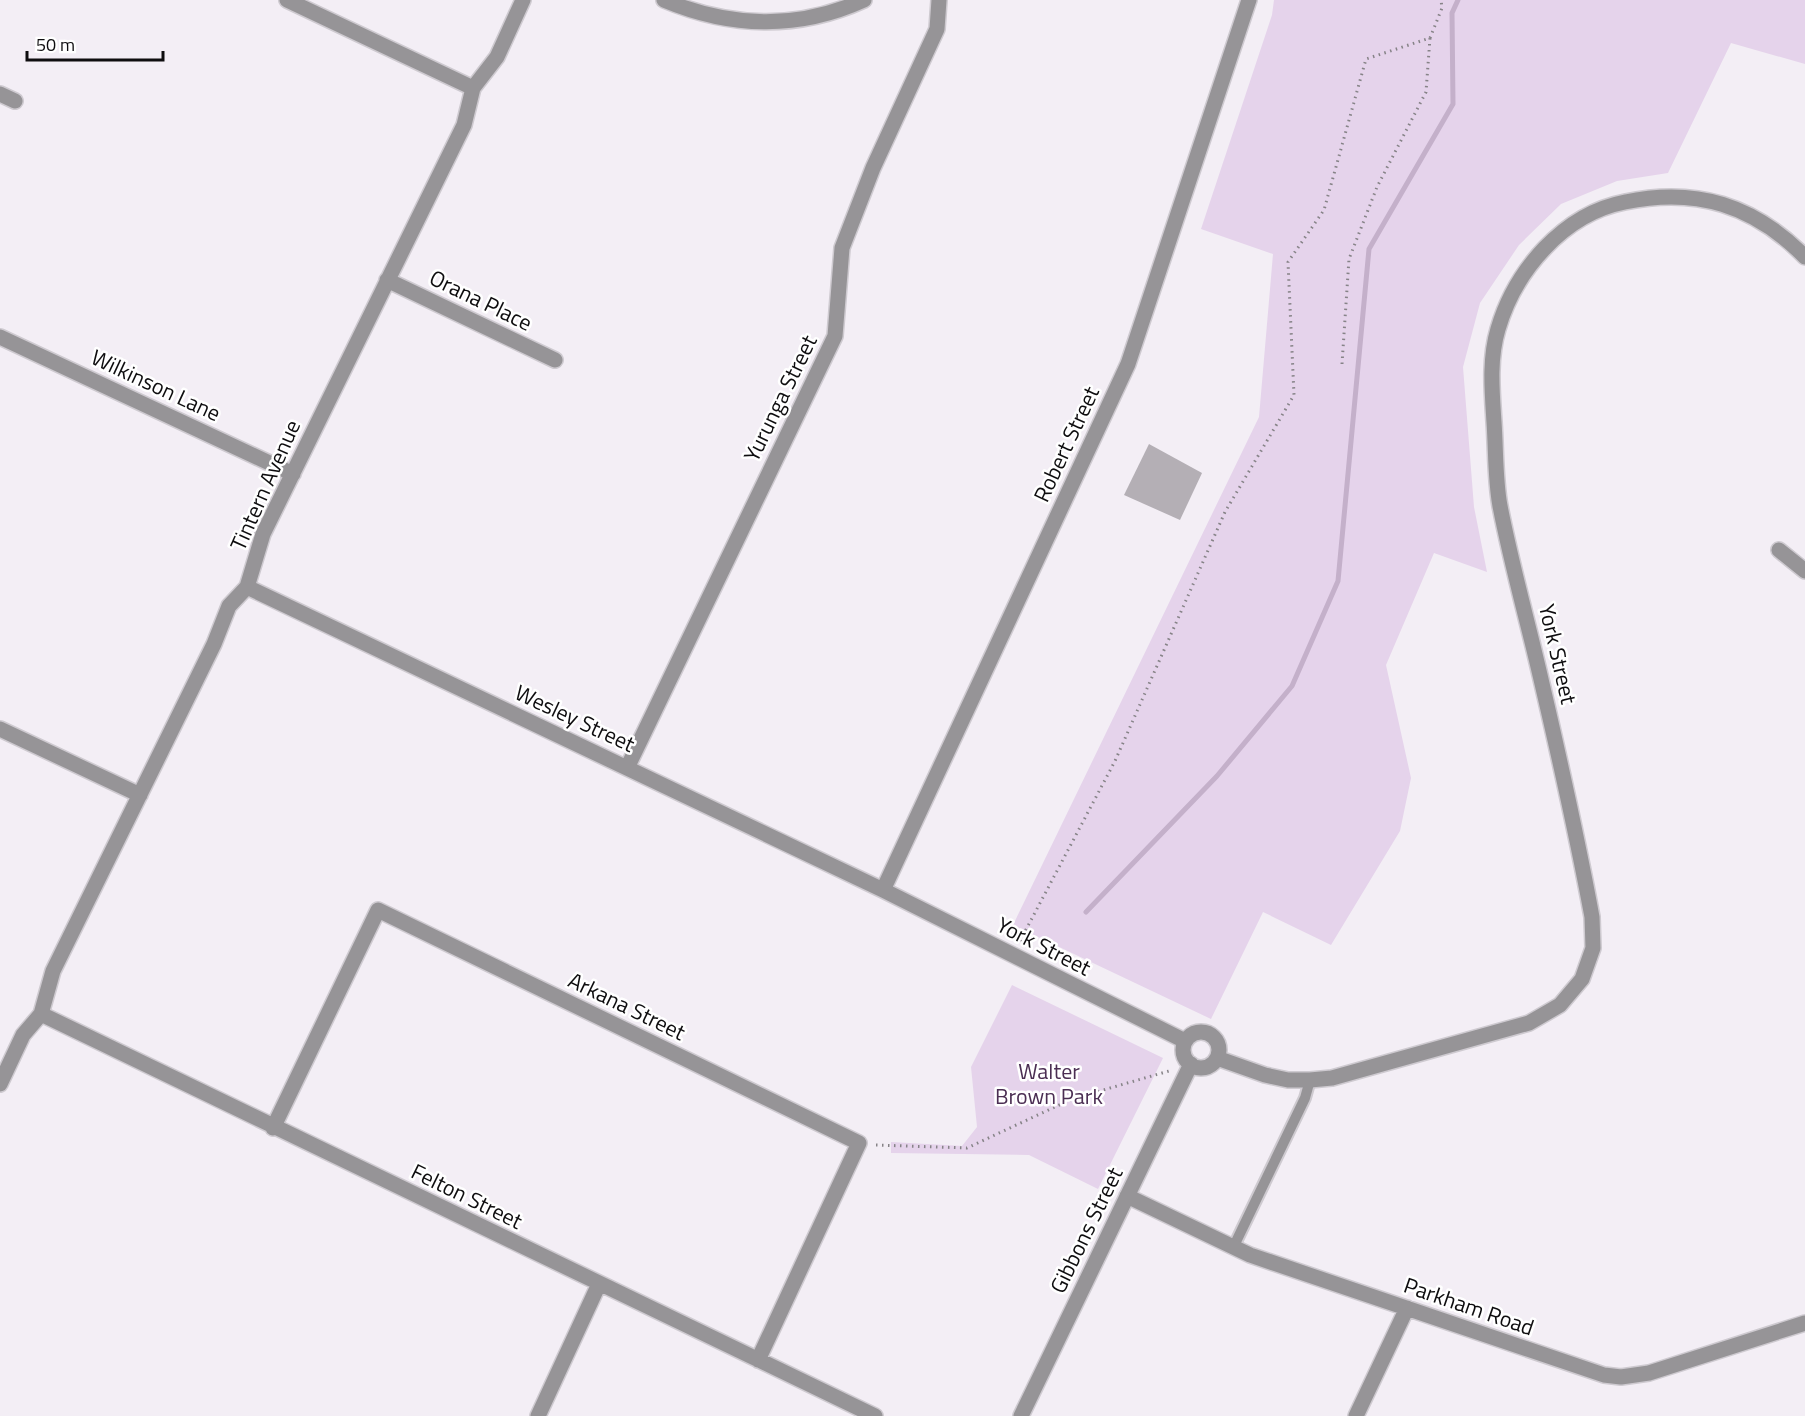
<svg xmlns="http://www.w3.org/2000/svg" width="1805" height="1416" viewBox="0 0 1805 1416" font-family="'Titillium Web',sans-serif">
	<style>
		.green { fill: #e5d3eb }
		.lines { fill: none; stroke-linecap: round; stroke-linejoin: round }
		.stream { stroke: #c4b0ca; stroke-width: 5 }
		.building { fill: #b4afb5 }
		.service-casing { stroke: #cecad0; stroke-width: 14 }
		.minor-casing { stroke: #cecad0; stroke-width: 18 }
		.path { stroke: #868387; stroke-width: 3; stroke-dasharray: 1.5 4.5; stroke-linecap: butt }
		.service { stroke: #969497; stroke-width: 10 }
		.minor { stroke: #969497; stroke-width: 15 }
		.labels { text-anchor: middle; stroke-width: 5; stroke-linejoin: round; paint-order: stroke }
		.street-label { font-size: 22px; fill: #0e0d0f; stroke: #fff }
		.park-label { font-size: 22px; fill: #4b2e53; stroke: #fff }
	</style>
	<rect width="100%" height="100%" fill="#f3eef5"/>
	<path class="green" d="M 1274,0 L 1805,0 L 1805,64 L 1731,43 L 1668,173 L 1617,181 L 1561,204 L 1519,245 L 1480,303 L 1463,367 L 1474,507 L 1487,572 L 1434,553 L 1386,665 L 1411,778 L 1400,831 L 1331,945 L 1263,912 L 1211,1019 L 1013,925 L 1259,417 L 1273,254 L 1201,229 L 1272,15 Z
		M 1012,985 L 1163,1058 L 1098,1189 L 1029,1155 L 891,1153 L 891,1142 L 962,1146 L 977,1127 L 971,1067 Z"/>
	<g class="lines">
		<path class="stream" d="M 1086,912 L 1217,776 L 1292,686 L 1338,581 L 1369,249 L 1453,104 L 1452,13 L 1458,0"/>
	</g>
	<path class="building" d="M 1149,444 L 1202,473 L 1180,520 L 1124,495 Z"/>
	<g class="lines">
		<defs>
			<path id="service" d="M 1233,1248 L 1305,1098 L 1310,1080"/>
			<path id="minor" d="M 287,0 L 473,88
				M 664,0 C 731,28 798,30 864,0
				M 0,94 L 15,101
				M 387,280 L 555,360
				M 0,337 L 293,474
				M 1779,550 L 1805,571
				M 247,587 L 883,890 L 1185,1041
				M 0,729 L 140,795
				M 627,768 L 835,336 L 842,248 L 873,168 L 937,29 L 939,0
				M 883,890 L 1128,364 L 1249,0
				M 41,1014 L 875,1416
				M1183 1050a18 18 0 1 1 36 0a18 18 0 1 1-36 0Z
				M 1217,1058 L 1265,1075 L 1288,1080 L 1310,1080 L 1332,1078 L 1529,1023 L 1560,1005 L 1582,979 L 1593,948 L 1592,917 C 1577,836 1559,756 1540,675 C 1527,619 1511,563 1500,506 C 1495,479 1496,450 1494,422 C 1492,391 1489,359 1498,329 C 1515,271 1563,214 1625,202 C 1696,187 1754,205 1805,257
				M 0,1084 L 23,1035 L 41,1014 L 53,971 L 214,644 L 229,606 L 247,587 L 263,534 L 464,125 L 473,88 L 497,57 L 523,0
				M 273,1128 L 378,910 L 859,1143 L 758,1360
				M 1127,1196 L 1250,1255 L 1604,1375 L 1621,1377 L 1649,1373 L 1805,1323
				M 538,1416 L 599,1284
				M 1021,1416 L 1191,1064
				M 1356,1416 L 1407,1308"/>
		</defs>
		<use href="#service" class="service-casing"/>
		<use href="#minor" class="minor-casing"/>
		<path class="path" d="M 1342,364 L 1349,259 L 1377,187 L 1426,92 L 1430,38
			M 1020,941 L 1115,761 L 1225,512 L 1294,395 L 1288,262 L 1324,210 L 1366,59 L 1430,38 L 1442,8 L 1441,0
			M 876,1145 L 967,1148 L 1072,1099 L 1169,1071"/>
		<use href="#service" class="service"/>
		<use href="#minor" class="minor"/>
	</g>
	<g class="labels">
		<g class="street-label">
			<text transform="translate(481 300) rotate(26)" y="8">Orana Place</text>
			<text transform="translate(156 385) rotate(25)" y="8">Wilkinson Lane</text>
			<text transform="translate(780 398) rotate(-64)" y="8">Yurunga Street</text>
			<text transform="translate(1066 444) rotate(-65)" y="8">Robert Street</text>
			<text transform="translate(265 485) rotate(-66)" y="8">Tintern Avenue</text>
			<text transform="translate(1558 654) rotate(77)" y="8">York Street</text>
			<text transform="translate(575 718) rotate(25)" y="8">Wesley Street</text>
			<text transform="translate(1044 946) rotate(27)" y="8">York Street</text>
			<text transform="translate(627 1006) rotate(26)" y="8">Arkana Street</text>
			<text transform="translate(467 1196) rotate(26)" y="8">Felton Street</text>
			<text transform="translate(1086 1230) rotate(-64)" y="8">Gibbons Street</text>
			<text transform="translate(1469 1306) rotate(19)" y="8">Parkham Road</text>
		</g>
		<g class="park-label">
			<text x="1049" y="1079">Walter<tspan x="1049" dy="25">Brown Park</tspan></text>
		</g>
	</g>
	<path d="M27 51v9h136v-9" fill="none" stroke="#0e0d0f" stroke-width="3"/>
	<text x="36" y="51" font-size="18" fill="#0e0d0f" stroke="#ffffff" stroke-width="4.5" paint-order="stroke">50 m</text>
</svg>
